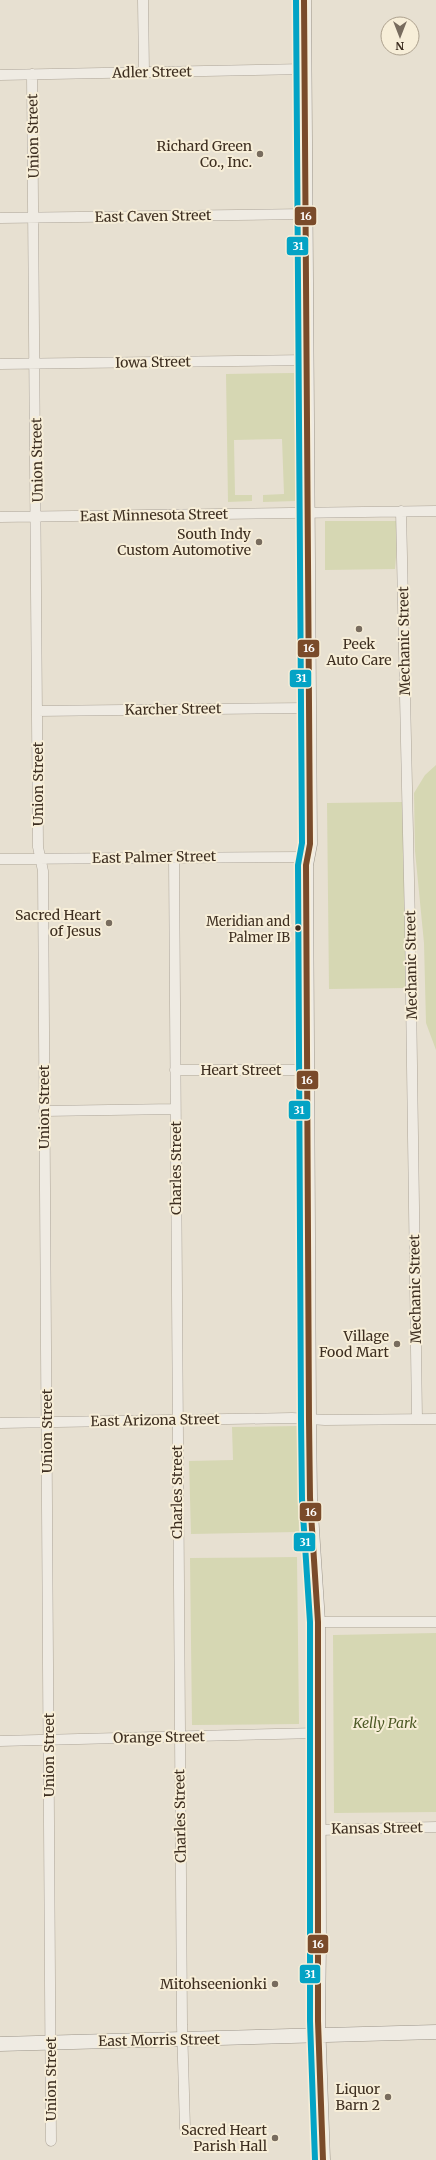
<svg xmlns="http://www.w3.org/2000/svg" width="436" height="2160" viewBox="0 0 436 2160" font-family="Merriweather,serif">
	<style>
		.green { fill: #d6d7b3 }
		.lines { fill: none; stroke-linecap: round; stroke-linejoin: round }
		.minor-casing { stroke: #ada599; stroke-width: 11 }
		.secondary-casing { stroke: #9c958a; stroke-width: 15 }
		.minor { stroke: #efebe3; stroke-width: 10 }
		.secondary { stroke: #efebe3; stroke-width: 14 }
		.bus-1-casing { stroke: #f7eed8; stroke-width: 9 }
		.bus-2-casing { stroke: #f7eed8; stroke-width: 9 }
		.bus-1 { stroke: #7a4b2a; stroke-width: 6 }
		.bus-2 { stroke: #03a3c5; stroke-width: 6 }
		.poi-dot { fill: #786c5e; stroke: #f7eed8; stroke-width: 1.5 }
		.bus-dot { fill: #3d2e20; stroke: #f7eed8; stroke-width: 1.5 }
		.labels { text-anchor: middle; stroke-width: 4; stroke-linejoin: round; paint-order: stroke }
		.bus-label { font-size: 13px; fill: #3d2e20; stroke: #f7eed8; text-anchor: end }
		.street-label { font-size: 14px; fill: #3d2e20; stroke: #f7eed8 }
		.poi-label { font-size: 14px; fill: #3d2e20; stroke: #f7eed8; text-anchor: end }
		.park-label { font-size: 14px; font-style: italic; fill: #4d5a26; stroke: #f7eed8 }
		.line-badge { stroke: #f7eed8; stroke-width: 1.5 }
		.badge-label { font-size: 11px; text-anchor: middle; font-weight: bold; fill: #fff }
	</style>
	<rect width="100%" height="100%" fill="#e7e0d1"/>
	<path class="green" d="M 294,373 L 296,501 L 263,502 L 263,495 L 284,494 L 282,439 L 234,440 L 235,495 L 252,495 L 252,501 L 228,502 L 226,374 Z
		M 325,521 L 399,521 L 395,569 L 325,570 Z
		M 436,765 L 436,1050 L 426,1023 L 424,943 L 415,851 L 414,793 L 425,775 Z
		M 404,802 L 406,988 L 329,989 L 327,803 Z
		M 297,1426 L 299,1532 L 191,1534 L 189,1461 L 233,1460 L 232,1427 Z
		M 297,1557 L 299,1724 L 192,1725 L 190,1558 Z
		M 436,1633 L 436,1812 L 334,1813 L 333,1635 Z"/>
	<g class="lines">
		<defs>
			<path id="minor" d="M 143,0 L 144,72
				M 32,74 L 38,847 L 43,871 L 51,2141
				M 0,75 L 305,69
				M 0,218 L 305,214
				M 0,364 L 307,360
				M 401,511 L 410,925 L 417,1419
				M 0,517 L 436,511
				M 37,711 L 309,708
				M 174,856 L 182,2025 L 185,2128
				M 0,859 L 307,857
				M 175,1070 L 308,1070
				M 44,1111 L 175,1109
				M 0,1423 L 292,1418 L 325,1420 L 436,1419
				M 318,1622 L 436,1622
				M 0,1741 L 318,1733
				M 319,1830 L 436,1827"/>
			<path id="secondary" d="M 304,0 L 310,844 L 306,865 L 309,1419 L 310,1498 L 318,1622 L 319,1942 L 318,2021 L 323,2160
				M 0,2044 L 436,2032"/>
		</defs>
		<use href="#minor" class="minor-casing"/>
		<use href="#secondary" class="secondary-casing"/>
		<use href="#minor" class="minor"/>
		<use href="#secondary" class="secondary"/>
		<defs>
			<path id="bus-1" d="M 304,0 L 310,844 L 306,865 L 309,1419 L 310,1498 L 318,1622 L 318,2021 L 323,2160"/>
			<path id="bus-2" d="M 296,0 L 302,843 L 298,865 L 301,1419 L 302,1499 L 310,1622 L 310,2021 L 315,2160"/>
		</defs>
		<use href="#bus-1" class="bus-1-casing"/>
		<use href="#bus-2" class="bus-2-casing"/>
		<use href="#bus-1" class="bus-1"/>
		<use href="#bus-2" class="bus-2"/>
	</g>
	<g class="poi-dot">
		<circle cx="260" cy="154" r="4"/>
		<circle cx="259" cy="542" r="4"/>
		<circle cx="359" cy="629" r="4"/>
		<circle cx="109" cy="923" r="4"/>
		<circle cx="397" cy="1344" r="4"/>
		<circle cx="275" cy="1984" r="4"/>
		<circle cx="388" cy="2097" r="4"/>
		<circle cx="275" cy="2138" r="4"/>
	</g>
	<circle class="bus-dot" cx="298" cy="928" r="3.5"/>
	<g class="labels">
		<g class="bus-label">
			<text x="290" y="926">Meridian and<tspan x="290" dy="16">Palmer IB</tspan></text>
		</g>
		<g class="street-label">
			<text transform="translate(152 72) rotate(-1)" y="5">Adler Street</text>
			<text transform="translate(33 136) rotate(-91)" y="5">Union Street</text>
			<text transform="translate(153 216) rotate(-1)" y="5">East Caven Street</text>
			<text transform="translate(153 362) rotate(-1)" y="5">Iowa Street</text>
			<text transform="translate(37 460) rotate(-91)" y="5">Union Street</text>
			<text transform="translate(154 515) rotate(-1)" y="5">East Minnesota Street</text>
			<text transform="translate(404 641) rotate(-91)" y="5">Mechanic Street</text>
			<text transform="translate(173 709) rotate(-1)" y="5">Karcher Street</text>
			<text transform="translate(38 784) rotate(-90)" y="5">Union Street</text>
			<text transform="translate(154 857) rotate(-1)" y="5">East Palmer Street</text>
			<text transform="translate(411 965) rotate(-91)" y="5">Mechanic Street</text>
			<text x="241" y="1075">Heart Street</text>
			<text transform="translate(44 1107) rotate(-90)" y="5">Union Street</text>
			<text transform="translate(176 1168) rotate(-90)" y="5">Charles Street</text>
			<text transform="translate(415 1289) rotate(-91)" y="5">Mechanic Street</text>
			<text transform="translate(155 1420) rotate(-1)" y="5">East Arizona Street</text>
			<text transform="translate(47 1431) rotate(-90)" y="5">Union Street</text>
			<text transform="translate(177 1492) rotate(-90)" y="5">Charles Street</text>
			<text transform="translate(159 1737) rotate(-1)" y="5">Orange Street</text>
			<text transform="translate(49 1755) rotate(-90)" y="5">Union Street</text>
			<text transform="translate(180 1816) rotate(-91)" y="5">Charles Street</text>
			<text transform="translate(377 1828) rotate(-1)" y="5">Kansas Street</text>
			<text transform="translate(159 2040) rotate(-1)" y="5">East Morris Street</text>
			<text transform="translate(51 2079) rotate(-90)" y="5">Union Street</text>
		</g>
		<g class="poi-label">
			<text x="252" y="151">Richard Green<tspan x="252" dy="16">Co., Inc.</tspan></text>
			<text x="251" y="539">South Indy<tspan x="251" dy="16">Custom Automotive</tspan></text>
			<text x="359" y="649" text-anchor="middle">Peek<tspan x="359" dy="16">Auto Care</tspan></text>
			<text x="101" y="920">Sacred Heart<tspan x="101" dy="16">of Jesus</tspan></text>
			<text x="389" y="1341">Village<tspan x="389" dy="16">Food Mart</tspan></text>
			<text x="267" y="1989">Mitohseenionki</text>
			<text x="380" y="2094">Liquor<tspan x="380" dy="16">Barn 2</tspan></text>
			<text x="267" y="2135">Sacred Heart<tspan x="267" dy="16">Parish Hall</tspan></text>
		</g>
		<g class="park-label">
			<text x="385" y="1728">Kelly Park</text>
		</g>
	</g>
	<g class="line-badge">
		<rect x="294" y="206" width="23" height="20" rx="4" fill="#7a4b2a"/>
		<rect x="286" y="236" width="23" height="20" rx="4" fill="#03a3c5"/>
		<rect x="297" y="639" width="23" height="19" rx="4" fill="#7a4b2a"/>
		<rect x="289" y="669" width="23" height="19" rx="4" fill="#03a3c5"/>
		<rect x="296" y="1070" width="23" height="20" rx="4" fill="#7a4b2a"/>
		<rect x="288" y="1100" width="23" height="20" rx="4" fill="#03a3c5"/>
		<rect x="299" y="1502" width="23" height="20" rx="4" fill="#7a4b2a"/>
		<rect x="293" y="1532" width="23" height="20" rx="4" fill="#03a3c5"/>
		<rect x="307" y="1934" width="22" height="20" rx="4" fill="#7a4b2a"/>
		<rect x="299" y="1964" width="22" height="20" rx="4" fill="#03a3c5"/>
	</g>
	<g class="badge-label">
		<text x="306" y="220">16</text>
		<text x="298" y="250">31</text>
		<text x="309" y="652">16</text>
		<text x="301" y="682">31</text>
		<text x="307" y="1084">16</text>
		<text x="299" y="1114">31</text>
		<text x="311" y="1516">16</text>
		<text x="305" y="1546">31</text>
		<text x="318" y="1948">16</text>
		<text x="310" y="1978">31</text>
	</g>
	<g transform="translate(400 36) rotate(180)"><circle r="19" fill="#f7eed8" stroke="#ada18e"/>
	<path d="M0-3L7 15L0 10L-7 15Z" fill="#786c5e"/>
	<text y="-6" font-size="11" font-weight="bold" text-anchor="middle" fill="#3d2e20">N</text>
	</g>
</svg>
